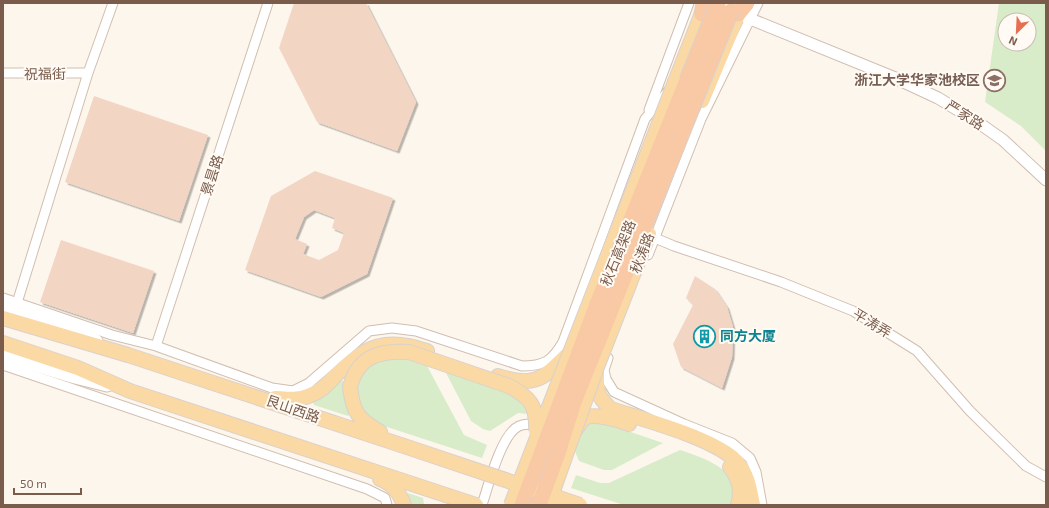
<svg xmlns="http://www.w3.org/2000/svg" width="1049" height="508" viewBox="0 0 1049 508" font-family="'Exo 2','Noto Sans SC',sans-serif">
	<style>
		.green { fill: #d8ecc9; fill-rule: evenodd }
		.building { fill: #f3d5c3; fill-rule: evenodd; filter: url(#shadow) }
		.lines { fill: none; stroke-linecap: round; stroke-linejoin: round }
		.minor-casing { stroke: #d1beb0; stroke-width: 11 }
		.tertiary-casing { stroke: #d1beb0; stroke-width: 13 }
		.secondary-casing { stroke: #d6c0b0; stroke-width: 15 }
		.primary-casing { stroke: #dad1cd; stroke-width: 16 }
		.trunk-casing { stroke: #dad1cd; stroke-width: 17 }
		.minor { stroke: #fff; stroke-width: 9 }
		.tertiary { stroke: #fff; stroke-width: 11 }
		.secondary { stroke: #fff; stroke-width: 13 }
		.primary { stroke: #fbd9a5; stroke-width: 14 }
		.trunk { stroke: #f9c8a4; stroke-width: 15 }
		.primary-bridge-casing { stroke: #dad1cd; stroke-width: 16; stroke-linecap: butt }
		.trunk-bridge-casing { stroke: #dad1cd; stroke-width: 17; stroke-linecap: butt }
		.primary-bridge { stroke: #fbd9a5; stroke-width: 14 }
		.trunk-bridge { stroke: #f9c8a4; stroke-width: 15 }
		.labels { text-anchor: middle; stroke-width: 4; stroke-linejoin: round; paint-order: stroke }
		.street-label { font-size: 14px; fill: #7a5c4d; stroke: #fffaf3 }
		.education-label { font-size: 14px; font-weight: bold; fill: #785e54; stroke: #fffaf3; text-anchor: end }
		.culture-label { font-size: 14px; font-weight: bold; fill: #0d838f; stroke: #fffaf3; text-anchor: start }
	</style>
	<defs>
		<filter id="shadow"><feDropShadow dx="2.5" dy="2.5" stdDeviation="0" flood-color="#0004"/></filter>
	</defs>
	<rect width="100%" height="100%" fill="#fdf6ec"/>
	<path class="green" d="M 999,3 L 1046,3 L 1046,151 L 1021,126 L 985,102 ZM 1005,20 L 1029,20 L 1029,44 L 1005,44 Z
		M 406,358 L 426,364 L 464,435 L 487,445 L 482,458 L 381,425 L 361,413 L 357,390 L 359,379 L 370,365 L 379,360 Z
		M 444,369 L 501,388 L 524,402 L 529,414 L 518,413 L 490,431 L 483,429 L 471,421 Z
		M 340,380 L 346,383 L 352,413 L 348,416 L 314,405 L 313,400 L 333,389 Z
		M 595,422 L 607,424 L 663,443 L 612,470 L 604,470 L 579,461 L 574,449 C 579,435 578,426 595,422 Z
		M 680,450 C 704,458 746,471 731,505 L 624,505 L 571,488 L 576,475 L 600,483 L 609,483 Z
		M 408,493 L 423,498 L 424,504 L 407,505 L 405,496 Z"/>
	<path class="building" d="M 294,3 L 366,3 L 416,102 L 397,151 L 317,122 L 279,48 Z
		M 94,96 L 208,135 L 179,221 L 65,182 Z
		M 315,171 L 393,198 L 367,274 L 321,297 L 245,270 L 271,196 ZM 314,210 L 335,218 L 332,228 L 344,233 L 338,250 L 319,260 L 303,254 L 307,244 L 295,239 L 304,217 Z
		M 61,240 L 154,271 L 133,333 L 40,302 Z
		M 695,276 L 715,289 L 727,307 L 733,327 L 732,357 L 722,388 L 681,367 L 673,344 L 693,305 L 686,298 Z"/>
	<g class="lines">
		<defs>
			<path id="minor" d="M 3,73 L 88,73
				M 649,110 L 689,3
				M 655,238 L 674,246 L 781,282 L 853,311 L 917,351 L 970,411 L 1026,466 L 1046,477
				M 648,255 L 701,119 L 758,3
				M 3,298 L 112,335 L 156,346 L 272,388 L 293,391 L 309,383 L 369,331 L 392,328 L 416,331 L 522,366 C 544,366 552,361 563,342
				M 17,303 L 88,73 L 113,3
				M 156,346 L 268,3
				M 568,346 L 563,342 L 645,119 L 668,91
				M 608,358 L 604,370 L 606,379 L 614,392 L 684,424 L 732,443 L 750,458 L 756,472 L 762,505
				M 3,365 L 367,489 L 385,498 L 387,505
				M 482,505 C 488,487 501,434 519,426 C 526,423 532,424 540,425"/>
			<path id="tertiary" d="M 738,14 L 893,77 L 938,98 L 976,121 L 1003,140 L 1046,180"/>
			<path id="secondary" d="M 3,306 L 34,315 L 96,341
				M 3,355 L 75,377 L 107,385"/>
			<path id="primary" d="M 675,82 L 706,3
				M 702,101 L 743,3
				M 3,318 L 128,355 L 401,445
				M 3,343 L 78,368 L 130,391 L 476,505
				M 597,369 C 597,389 595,395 611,409 C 645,420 706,436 733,458 C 747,470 750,488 753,505
				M 498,376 C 537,389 544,377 571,351
				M 350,387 C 353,413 358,419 380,432
				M 275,398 C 288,399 299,400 311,395 C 322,391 329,382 337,374 C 366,345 387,337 427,351
				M 574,432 C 577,428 580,423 583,419 C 592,412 619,420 629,424
				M 730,467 C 739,478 742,492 738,505
				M 380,479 C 393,484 399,492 404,505"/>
			<path id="trunk" d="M 702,14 L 704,3
				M 738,14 L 747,3"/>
		</defs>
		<use href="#minor" class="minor-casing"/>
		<use href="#tertiary" class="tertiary-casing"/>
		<use href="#secondary" class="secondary-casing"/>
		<use href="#primary" class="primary-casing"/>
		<use href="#trunk" class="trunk-casing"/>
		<use href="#minor" class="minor"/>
		<use href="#tertiary" class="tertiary"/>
		<use href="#secondary" class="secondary"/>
		<use href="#primary" class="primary"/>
		<use href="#trunk" class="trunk"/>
		<defs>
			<path id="primary-bridge" d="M 350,387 C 358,356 380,350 409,352 L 509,386 C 531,398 537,406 536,431
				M 401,445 L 580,505
				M 511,505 L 675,82
				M 548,505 L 597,367 L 649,234"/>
			<path id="trunk-bridge" d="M 522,505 L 599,299 L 718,3
				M 539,505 L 558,453 L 574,402 L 731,11"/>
		</defs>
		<use href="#primary-bridge" class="primary-bridge-casing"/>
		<use href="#trunk-bridge" class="trunk-bridge-casing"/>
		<use href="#primary-bridge" class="primary-bridge"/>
		<use href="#trunk-bridge" class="trunk-bridge"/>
	</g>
	<defs>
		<symbol id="university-ring" viewBox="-11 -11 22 22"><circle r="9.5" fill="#fffaf3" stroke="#8d6e63" stroke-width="1.5"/><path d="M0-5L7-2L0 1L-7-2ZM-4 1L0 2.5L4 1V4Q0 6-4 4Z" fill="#8d6e63"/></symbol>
		<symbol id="building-ring" viewBox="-11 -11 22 22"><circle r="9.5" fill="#fffaf3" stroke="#0f9aa8" stroke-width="1.5"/><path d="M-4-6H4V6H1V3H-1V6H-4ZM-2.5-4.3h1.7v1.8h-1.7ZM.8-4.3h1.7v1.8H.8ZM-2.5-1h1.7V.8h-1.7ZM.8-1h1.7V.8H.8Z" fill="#0f9aa8"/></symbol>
	</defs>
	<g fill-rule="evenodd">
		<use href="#university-ring" x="982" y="68" width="25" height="25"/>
		<use href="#building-ring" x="692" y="324" width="25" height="25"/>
	</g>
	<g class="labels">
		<g class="street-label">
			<text transform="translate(45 74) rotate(-1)" y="5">祝福街</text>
			<text transform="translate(965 115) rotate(32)" y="5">严家路</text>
			<text transform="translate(212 175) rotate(-72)" y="5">景昙路</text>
			<text transform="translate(618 253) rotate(-68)" y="5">秋石高架路</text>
			<text transform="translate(642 253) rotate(-69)" y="5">秋涛路</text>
			<text transform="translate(872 323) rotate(31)" y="5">平涛弄</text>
			<text transform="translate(293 409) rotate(19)" y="5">艮山西路</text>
		</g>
		<g class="education-label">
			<text x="980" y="85">浙江大学华家池校区</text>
		</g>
		<g class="culture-label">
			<text x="720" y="341">同方大厦</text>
		</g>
	</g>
	<rect width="1049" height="508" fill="none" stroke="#7a5c4d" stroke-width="8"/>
	<g transform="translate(1017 32) rotate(204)"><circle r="19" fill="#fffaf3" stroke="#cabbb1"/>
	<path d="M0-3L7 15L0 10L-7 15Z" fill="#e76f51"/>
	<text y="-6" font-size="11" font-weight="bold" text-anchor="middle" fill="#7a5c4d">N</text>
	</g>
	<path d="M14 488v6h67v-6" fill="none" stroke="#7a5c4d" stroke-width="2"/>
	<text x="20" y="488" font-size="12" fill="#7a5c4d" stroke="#fffaf3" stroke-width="3" paint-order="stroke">50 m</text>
</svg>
